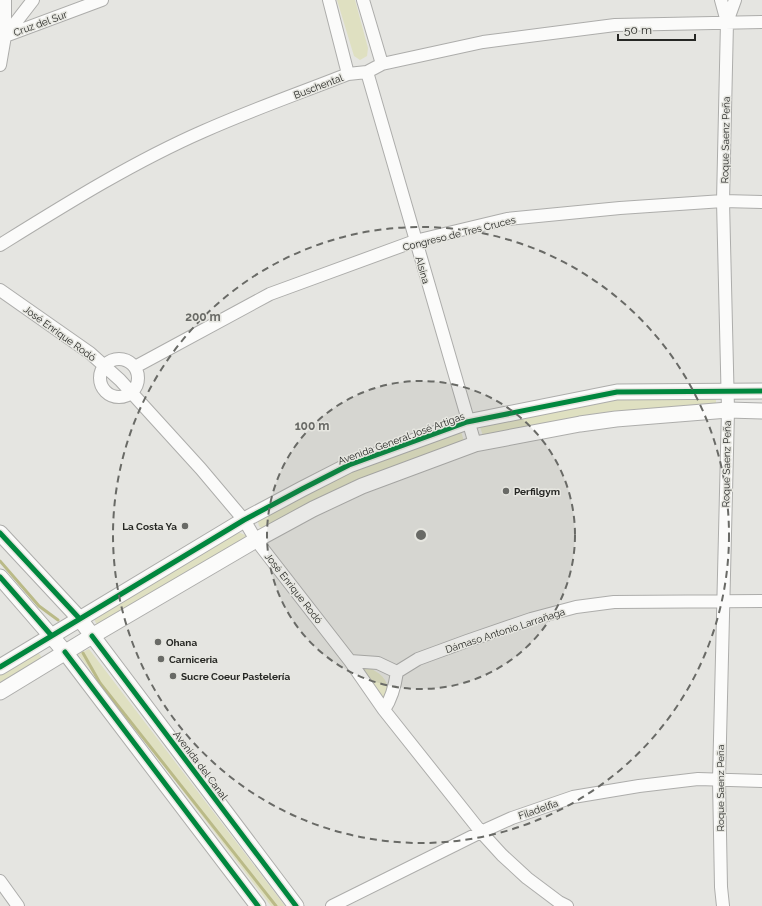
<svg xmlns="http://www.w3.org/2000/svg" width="762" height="906" viewBox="0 0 762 906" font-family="Raleway,sans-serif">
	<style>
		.green { fill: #dfe0c1 }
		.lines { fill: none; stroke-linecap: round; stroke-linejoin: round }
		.stream { stroke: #baba87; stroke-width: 3 }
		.minor-casing { stroke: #adadab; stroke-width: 14 }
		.tertiary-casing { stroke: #adadab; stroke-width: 17 }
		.minor { stroke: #fbfbfa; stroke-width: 12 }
		.tertiary { stroke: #fbfbfa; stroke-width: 15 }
		.cycleway-casing { stroke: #e6e6e0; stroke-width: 8 }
		.cycleway { stroke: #00873e; stroke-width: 5 }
		.ring { fill: none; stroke: #696a66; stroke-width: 2; stroke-dasharray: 7 5 }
		.poi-dot { fill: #696a66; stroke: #e6e6e0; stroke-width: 1.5 }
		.labels { text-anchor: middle; stroke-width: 3; stroke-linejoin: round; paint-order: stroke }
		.street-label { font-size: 10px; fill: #262724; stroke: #e6e6e0 }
		.poi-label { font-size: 10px; font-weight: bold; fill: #262724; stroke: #e6e6e0; text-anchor: start }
		.centre { fill: #696a66; stroke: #e6e6e0; stroke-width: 2 }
		.ring-label { font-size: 12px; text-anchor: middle; font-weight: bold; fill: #696a66; stroke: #e6e6e0; stroke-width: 3; stroke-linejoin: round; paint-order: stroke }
	</style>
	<rect width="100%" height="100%" fill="#e5e5e1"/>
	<path class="green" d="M 337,0 L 355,0 L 368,48 L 367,56 L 360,60 L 354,56 Z
		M 716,395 L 716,406 L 599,413 L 483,436 L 479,424 L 598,400 Z
		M 460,428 L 464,441 L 263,529 L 259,526 L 258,522 L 260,518 L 355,468 Z
		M 238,532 L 245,535 L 246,539 L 98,627 L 93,617 Z
		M 89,649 L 285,906 L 271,906 L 78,654 Z
		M 38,652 L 42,658 L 40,661 L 0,685 L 0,673 Z
		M 368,667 C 380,673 389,679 388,694 L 383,698 L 361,670 Z"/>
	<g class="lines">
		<path class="stream" d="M 0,561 L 39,606 L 58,620
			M 83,653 L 100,683 L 276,906"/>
		<defs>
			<path id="minor" d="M 329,0 L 348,74
				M 363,0 L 382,64
				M 721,0 L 727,22 L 723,201 L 728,410 L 719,780 L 721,887 L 723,906
				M 727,22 L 735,0
				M 6,35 L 33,0
				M 0,38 L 102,0
				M 0,65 L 5,36 L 5,0
				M 367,72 L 475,444
				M 0,245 C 66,204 133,162 204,131 C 251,110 300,93 348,74 L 367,72 L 382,64 L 483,42 L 615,25 L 762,22
				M 0,290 L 90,353 L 120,380 L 201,469 L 244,520 L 256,540 L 350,661 L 384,710 L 481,832 L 502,855 L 527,878 L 559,902 L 567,906
				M100 378a19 19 0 1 1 38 0a19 19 0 1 1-38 0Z
				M 135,367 L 270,294 L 415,241 L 507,219 L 620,208 L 723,201 L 762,202
				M 350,661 L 378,663 L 397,672 C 395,686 392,698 384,710
				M 397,672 L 418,659 L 467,641 L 531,619 L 576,607 L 614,602 L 762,601
				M 0,881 L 18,906
				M 332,906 L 481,832 L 512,818 L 573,797 L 639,786 L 698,779 L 762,781"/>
			<path id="tertiary" d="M 0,533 L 79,618 L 296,906
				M 0,577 L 65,652 L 258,906
				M 0,667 L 244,520 L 302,489 L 349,465 L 467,422 L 617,392 L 762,391
				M 0,692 L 92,636 L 256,540 L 313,509 L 362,486 L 475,444 L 580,424 L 616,419 L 728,410 L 762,411"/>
		</defs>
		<use href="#minor" class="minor-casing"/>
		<use href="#tertiary" class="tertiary-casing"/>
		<use href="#minor" class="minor"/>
		<use href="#tertiary" class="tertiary"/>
		<defs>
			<path id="cycleway" d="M 0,533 L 79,618
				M 0,577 L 51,635
				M 92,636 L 296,906
				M 65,652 L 258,906
				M 0,667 L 244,520 L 302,489 L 349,465 L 467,422 L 617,392 L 762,391"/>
		</defs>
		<use href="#cycleway" class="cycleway-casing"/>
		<use href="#cycleway" class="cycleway"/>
	</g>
	<circle cx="421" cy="535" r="154" fill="#696a66" fill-opacity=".12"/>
	<g class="ring">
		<circle cx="421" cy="535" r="154"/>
		<circle cx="421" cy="535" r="308"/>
	</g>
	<g class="poi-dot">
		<circle cx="506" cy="491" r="4"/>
		<circle cx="185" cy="526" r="4"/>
		<circle cx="158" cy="642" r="4"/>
		<circle cx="161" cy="659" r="4"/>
		<circle cx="173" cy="676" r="4"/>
	</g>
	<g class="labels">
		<g class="street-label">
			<text transform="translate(40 23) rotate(-20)" y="4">Cruz del Sur</text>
			<text transform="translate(318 86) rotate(-21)" y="4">Buschental</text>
			<text transform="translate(725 140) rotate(-89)" y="4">Roque Saenz Peña</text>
			<text transform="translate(459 233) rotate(-14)" y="4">Congreso de Tres Cruces</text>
			<text transform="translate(423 270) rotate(74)" y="4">Alsina</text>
			<text transform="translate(60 333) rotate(36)" y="4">José Enrique Rodó</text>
			<text transform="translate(401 438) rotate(-20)" y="4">Avenida General José Artigas</text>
			<text transform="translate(726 464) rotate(-89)" y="4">Roque Saenz Peña</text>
			<text transform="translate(294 588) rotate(52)" y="4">José Enrique Rodó</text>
			<text transform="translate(505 630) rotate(-18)" y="4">Dámaso Antonio Larrañaga</text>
			<text transform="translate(201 765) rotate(53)" y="4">Avenida del Canal</text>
			<text transform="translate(720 788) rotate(-90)" y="4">Roque Saenz Peña</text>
			<text transform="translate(538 809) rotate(-19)" y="4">Filadelfia</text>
		</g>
		<g class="poi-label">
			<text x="514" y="495">Perfilgym</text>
			<text x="177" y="530" text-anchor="end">La Costa Ya</text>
			<text x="166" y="646">Ohana</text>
			<text x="169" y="663">Carniceria</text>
			<text x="181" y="680">Sucre Coeur Pastelería</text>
		</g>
	</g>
	<circle cx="421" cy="535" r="6" class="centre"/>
	<g class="ring-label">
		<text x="203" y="321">200 m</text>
		<text x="312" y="430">100 m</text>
	</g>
	<path d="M618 34v6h77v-6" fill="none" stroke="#262724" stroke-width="2"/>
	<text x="624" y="34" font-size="12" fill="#262724" stroke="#e6e6e0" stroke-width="3" paint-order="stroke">50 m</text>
</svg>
